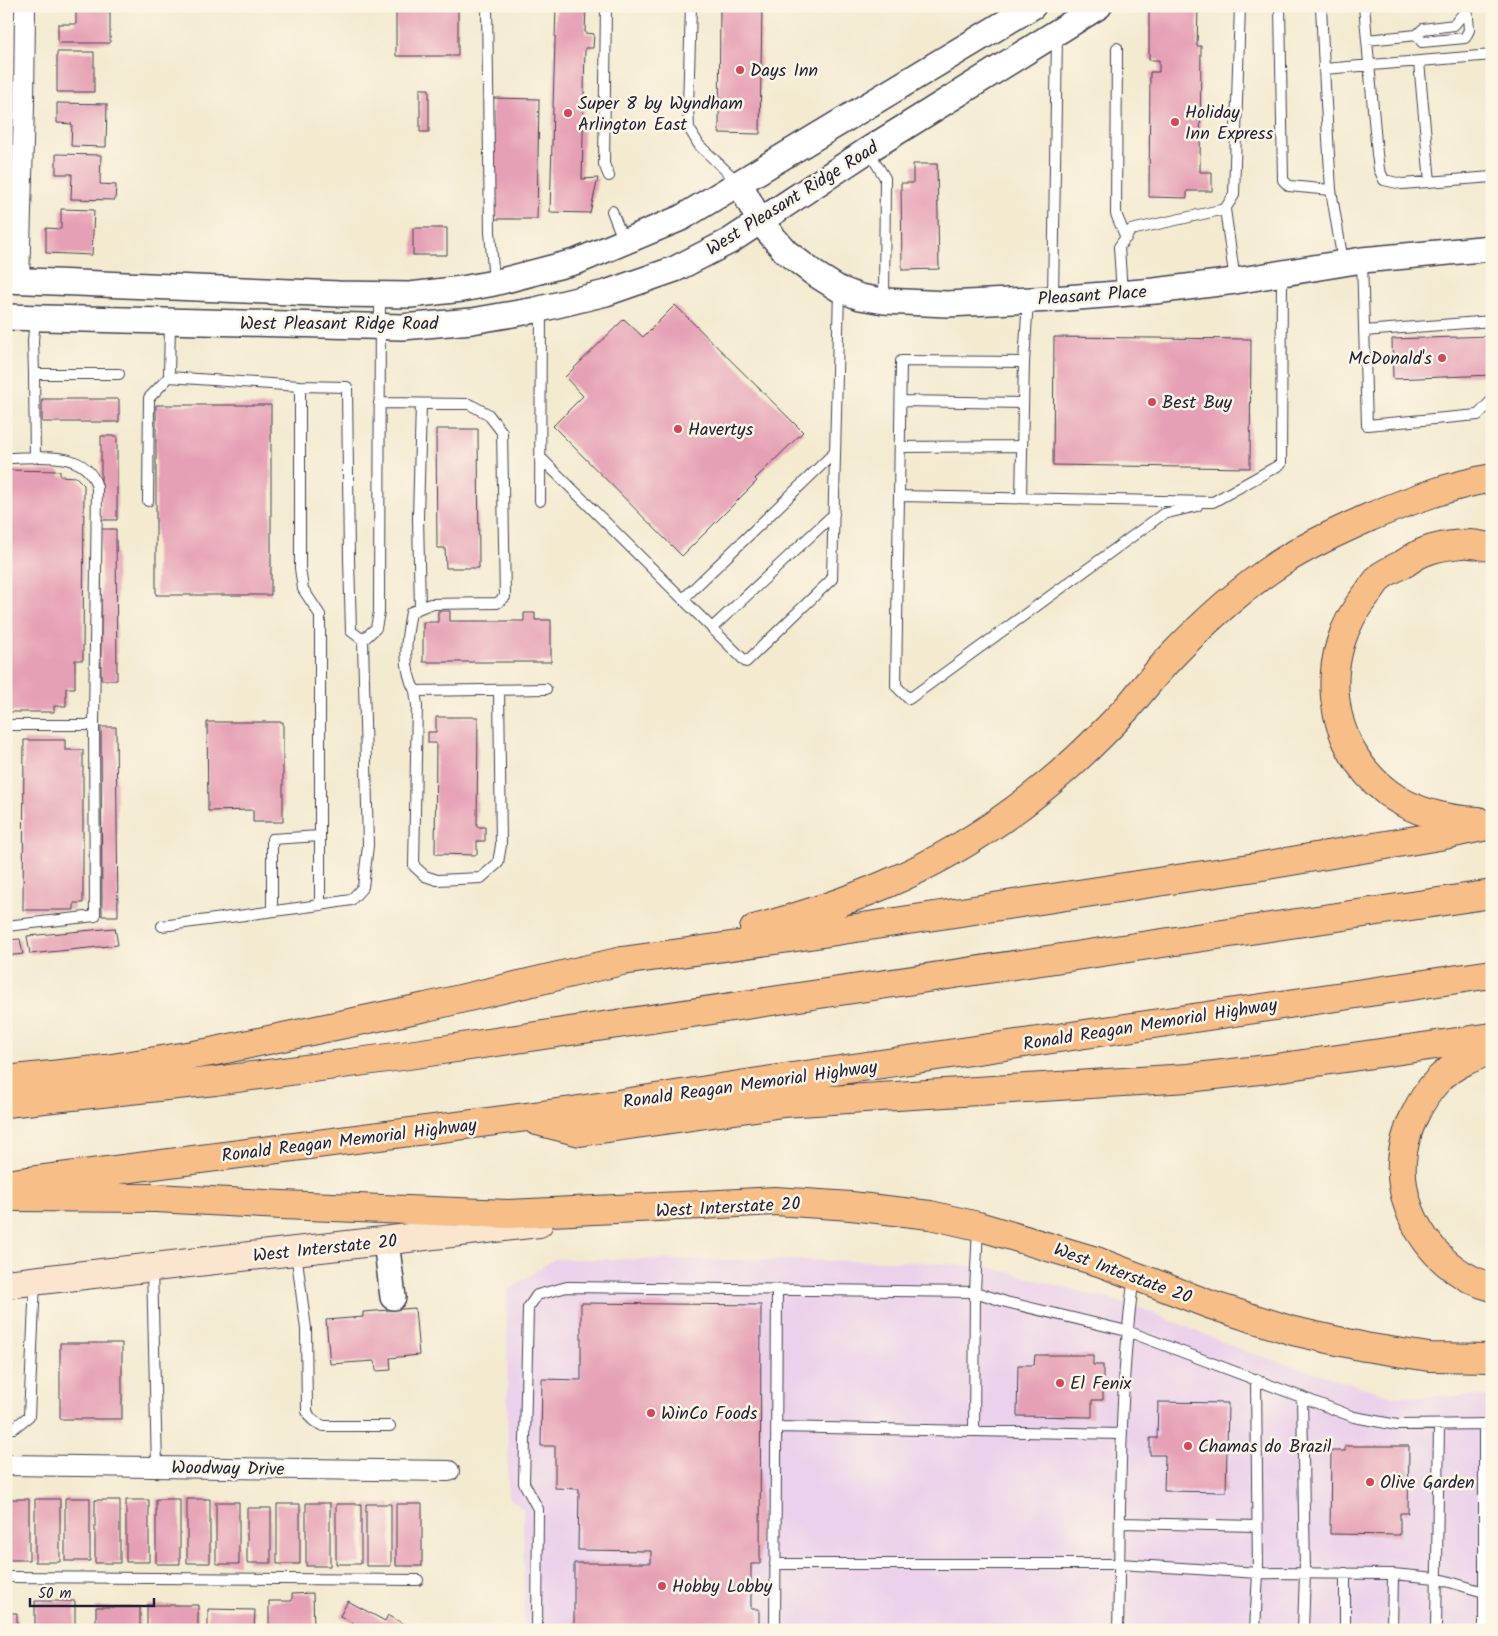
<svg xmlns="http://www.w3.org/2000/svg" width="1498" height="1636" viewBox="0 0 1498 1636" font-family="Kalam,sans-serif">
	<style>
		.built { fill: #ebd1eb }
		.building { fill: #e6a0b5 }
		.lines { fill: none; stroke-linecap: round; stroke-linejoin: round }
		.service-casing { stroke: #414051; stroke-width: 12 }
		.minor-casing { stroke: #414051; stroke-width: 22 }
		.tertiary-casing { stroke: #414051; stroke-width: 28 }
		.secondary-casing { stroke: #414051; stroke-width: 30 }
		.primary-casing { stroke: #414051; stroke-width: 30 }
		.motorway-casing { stroke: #414051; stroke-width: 30 }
		.service { stroke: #fff; stroke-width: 10 }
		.minor { stroke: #fff; stroke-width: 20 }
		.tertiary { stroke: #fff; stroke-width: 25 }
		.secondary { stroke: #fce5cf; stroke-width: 28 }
		.primary { stroke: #f7be87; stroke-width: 28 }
		.motorway { stroke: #f7be87; stroke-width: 28 }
		.poi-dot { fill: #d1495b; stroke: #fcf5e5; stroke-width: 2 }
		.labels { text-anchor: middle; stroke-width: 5; stroke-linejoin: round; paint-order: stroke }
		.poi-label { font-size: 18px; fill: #22223b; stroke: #fcf5e5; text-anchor: start }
		.street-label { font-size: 18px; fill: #22223b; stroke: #fcf5e5 }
	</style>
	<rect width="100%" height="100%" fill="#fcf5e5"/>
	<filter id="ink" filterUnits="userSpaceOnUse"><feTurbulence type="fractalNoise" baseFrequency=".02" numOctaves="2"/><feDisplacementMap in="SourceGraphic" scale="10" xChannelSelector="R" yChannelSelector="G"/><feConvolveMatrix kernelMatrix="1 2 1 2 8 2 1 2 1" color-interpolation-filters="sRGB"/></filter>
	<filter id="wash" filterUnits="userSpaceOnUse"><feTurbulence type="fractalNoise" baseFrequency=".0096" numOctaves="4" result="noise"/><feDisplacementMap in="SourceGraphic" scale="20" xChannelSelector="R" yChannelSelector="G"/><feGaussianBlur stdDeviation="1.12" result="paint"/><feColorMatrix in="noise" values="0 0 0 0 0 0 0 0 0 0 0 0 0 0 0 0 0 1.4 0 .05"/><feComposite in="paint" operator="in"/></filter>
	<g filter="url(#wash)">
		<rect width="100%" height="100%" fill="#f3ead0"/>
		<path class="built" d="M 554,1259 L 901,1261 L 989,1267 L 1138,1307 L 1247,1352 L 1392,1396 L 1492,1396 L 1492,1630 L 524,1630 L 523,1509 L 508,1496 L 507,1291 Z"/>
		<g id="blocks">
			<path class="building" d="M 76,6 L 110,6 L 110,43 L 58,43 L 58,24 L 76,24 Z
				M 396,6 L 458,6 L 458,56 L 396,56 Z
				M 556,6 L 586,6 L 585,33 L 594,34 L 593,48 L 585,48 L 582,179 L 598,178 L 590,213 L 550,212 Z
				M 720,6 L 762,6 L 760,134 L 719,133 Z
				M 1149,6 L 1208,6 L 1208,8 L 1198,8 L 1197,46 L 1201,46 L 1200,172 L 1212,172 L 1212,191 L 1187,191 L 1187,198 L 1149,197 L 1150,72 L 1159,72 L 1159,60 L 1149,60 Z
				M 57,52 L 94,52 L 94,92 L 57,92 Z
				M 420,89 L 429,89 L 429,132 L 420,132 Z
				M 492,98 L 539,99 L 537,219 L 491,219 Z
				M 57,103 L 107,104 L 106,147 L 71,146 L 72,124 L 57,123 Z
				M 56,154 L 101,155 L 100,184 L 116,185 L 115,200 L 71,199 L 72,174 L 56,174 Z
				M 913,164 L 937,164 L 939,269 L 902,270 L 901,183 L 913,183 Z
				M 61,209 L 94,210 L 92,255 L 46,253 L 46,228 L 61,229 Z
				M 413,228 L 447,228 L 447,255 L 413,255 Z
				M 675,305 L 803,432 L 755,479 L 757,481 L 682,556 L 553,426 L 583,396 L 565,377 L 624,319 L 643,337 Z
				M 1492,336 L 1492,375 L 1393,379 L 1392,339 Z
				M 1054,337 L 1251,339 L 1250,468 L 1053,465 Z
				M 42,399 L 119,399 L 119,422 L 42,422 Z
				M 156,405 L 271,405 L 271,595 L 156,595 Z
				M 436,429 L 478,429 L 479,568 L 446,568 L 445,548 L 437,548 Z
				M 101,436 L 117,436 L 117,520 L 101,520 Z
				M 6,470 L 60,471 L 60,476 L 76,477 L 84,485 L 83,660 L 75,660 L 75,688 L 66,688 L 66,706 L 54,706 L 54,712 L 6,712 Z
				M 101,529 L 116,529 L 117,680 L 101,680 Z
				M 438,611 L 450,611 L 450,621 L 524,621 L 524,613 L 535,613 L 535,620 L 551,620 L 551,662 L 423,662 L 423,622 L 438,622 Z
				M 436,717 L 478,717 L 477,827 L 485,827 L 485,841 L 477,841 L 477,855 L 435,854 L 436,743 L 428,743 L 428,732 L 436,732 Z
				M 207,722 L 283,722 L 283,822 L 253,822 L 253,810 L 208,811 Z
				M 101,727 L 116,727 L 118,916 L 102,916 Z
				M 24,740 L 65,740 L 65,750 L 83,750 L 83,903 L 74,903 L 74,910 L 23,910 Z
				M 115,928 L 118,945 L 30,954 L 27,936 Z
				M 20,939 L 23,954 L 6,956 L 6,940 Z
				M 581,1303 L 761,1305 L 760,1564 L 751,1564 L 751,1609 L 759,1609 L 759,1630 L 574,1630 L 574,1563 L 651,1563 L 651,1551 L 578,1550 L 579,1489 L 555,1488 L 555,1446 L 541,1446 L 542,1379 L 581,1380 Z
				M 415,1308 L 419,1355 L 390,1358 L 391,1370 L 376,1371 L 375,1361 L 330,1364 L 326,1320 L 363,1317 L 363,1312 Z
				M 60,1343 L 122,1343 L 122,1419 L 60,1419 Z
				M 1035,1355 L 1093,1355 L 1093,1365 L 1103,1365 L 1103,1400 L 1092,1400 L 1092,1417 L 1017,1416 L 1018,1365 L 1034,1365 Z
				M 1158,1402 L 1228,1403 L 1226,1492 L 1164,1491 L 1165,1455 L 1150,1455 L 1150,1438 L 1157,1438 Z
				M 1345,1446 L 1409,1446 L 1408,1513 L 1400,1513 L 1400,1535 L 1330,1534 L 1331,1451 L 1345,1451 Z
				M 65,1498 L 90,1498 L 90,1561 L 65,1561 Z
				M 6,1499 L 29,1499 L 29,1560 L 6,1560 Z
				M 35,1499 L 60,1499 L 60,1562 L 35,1562 Z
				M 156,1499 L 180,1499 L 180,1564 L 156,1564 Z
				M 187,1499 L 210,1499 L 210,1563 L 187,1563 Z
				M 95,1500 L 120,1500 L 120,1563 L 95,1563 Z
				M 126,1500 L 149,1500 L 149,1562 L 126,1562 Z
				M 216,1502 L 239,1502 L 239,1564 L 216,1564 Z
				M 306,1503 L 330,1503 L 330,1566 L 306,1566 Z
				M 277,1504 L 300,1504 L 300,1564 L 277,1564 Z
				M 336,1504 L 361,1504 L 361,1564 L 336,1564 Z
				M 366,1504 L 391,1504 L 391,1566 L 366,1566 Z
				M 396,1504 L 422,1504 L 422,1566 L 396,1566 Z
				M 247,1508 L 271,1508 L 271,1563 L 247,1563 Z
				M 313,1593 L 314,1630 L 269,1630 L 269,1601 L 292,1601 L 292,1594 Z
				M 35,1601 L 75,1601 L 75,1630 L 35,1630 Z
				M 348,1601 L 385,1621 L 388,1615 L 407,1626 L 405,1630 L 350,1630 L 353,1623 L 340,1616 Z
				M 147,1605 L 198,1605 L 198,1630 L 147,1630 Z
				M 96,1607 L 140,1607 L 140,1630 L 96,1630 Z
				M 208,1609 L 255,1610 L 254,1630 L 208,1630 Z
				M 6,1613 L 17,1613 L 17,1630 L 6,1630 Z"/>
		</g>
	</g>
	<g filter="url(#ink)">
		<use href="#blocks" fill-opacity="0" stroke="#414051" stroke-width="1"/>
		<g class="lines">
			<defs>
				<path id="service" d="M 487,6 L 490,232 L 494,282
					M 606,6 L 604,164 L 609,176
					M 691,6 L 688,107 L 689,128 L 699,145 L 739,183
					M 1280,6 L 1283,180 L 1289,186 L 1331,190 L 1343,262
					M 1321,6 L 1324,69 L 1331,190
					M 1364,6 L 1377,154 L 1379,169 L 1384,180 L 1402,184 L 1492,177
					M 1417,35 L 1422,42 L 1465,38 L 1469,30 L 1467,6
					M 1367,40 L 1417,35 L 1423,29 L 1454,25 L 1467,9
					M 1117,48 L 1116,214 L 1126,238
					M 1419,62 L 1430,182
					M 1324,69 L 1492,55
					M 868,150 L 885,178 L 884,301
					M 1225,209 L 1235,281
					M 612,211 L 624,242
					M 1362,260 L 1367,425 L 1478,415 L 1492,400
					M 1122,293 L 1119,247 L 1131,230 L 1225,209 L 1234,195 L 1240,6
					M 1053,298 L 1057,35
					M 1028,300 L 1024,362 L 901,361 L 899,496 L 1213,502 L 1281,464 L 1282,274
					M 35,318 L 33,341 L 34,374 L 119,374
					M 1364,331 L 1492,321
					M 34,374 L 35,458
					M 300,386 L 347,387 L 349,559 L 351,631 L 363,640 L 368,846 L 363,887 L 351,900 L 320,905
					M 901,401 L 1023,403
					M 379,403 L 469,404 L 488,414 L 502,432 L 505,597 L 497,603 L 430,604 L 411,612 C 406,638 402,667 415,691 L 546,689
					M 900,447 L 1022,446
					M 540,457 L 746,662 L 832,579 L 839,290
					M 6,458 C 37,458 86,448 97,487 L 94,725 L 6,725
					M 899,496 L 896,686 L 909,699 L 1163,514 L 1197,506
					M 1021,498 L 1024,362
					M 148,501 L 149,398 L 169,377
					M 540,501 L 541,310
					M 683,599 L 835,452
					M 420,608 L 418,518 L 421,404
					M 712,628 L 834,514
					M 363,640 L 376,628 L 379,612 L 380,295
					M 415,691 L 417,705 L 414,866 L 425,876 L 437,880 L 481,878 L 498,863 L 501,845 L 499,690
					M 272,911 L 272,839 L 320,836
					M 6,926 L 95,916 L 94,725
					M 162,926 L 320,905 L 320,615 L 303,589 L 300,568 L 300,386 L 169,377 L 170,321
					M 296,1252 L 306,1329 L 307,1411 C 310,1420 316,1423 324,1426 L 390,1426
					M 152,1268 L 157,1467
					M 1302,1397 L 1305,1573 L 1303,1630
					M 776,1427 L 1122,1434
					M 6,1428 L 14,1428 L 29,1416 L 35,1282
					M 974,1431 L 975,1292 L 1006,1302 L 1127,1331 L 1354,1417 L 1397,1425 L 1492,1424
					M 1121,1523 L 1257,1526
					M 775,1564 L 1120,1564 L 1258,1573 L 1393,1574 L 1436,1578 L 1484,1592 L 1492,1598
					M 1345,1573 L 1345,1630
					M 6,1577 L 418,1580
					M 537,1630 L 538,1509 L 524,1483 L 528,1308 L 537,1295 L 567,1287 L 975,1292 L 978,1227
					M 775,1630 L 777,1290
					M 1118,1630 C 1121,1512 1118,1393 1134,1276
					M 1255,1630 L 1258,1573 L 1256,1379
					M 1392,1630 L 1393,1574
					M 1436,1630 L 1439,1425
					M 1484,1630 L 1484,1424"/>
				<path id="minor" d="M 19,281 L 24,106 L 25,6
					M 6,1465 L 449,1471"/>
				<path id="tertiary" d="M 740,184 L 760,222 L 786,252 L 815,274 L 839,289 L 860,297 L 884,301 L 947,304 L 1053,299 L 1155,291 L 1235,281 L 1362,260 L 1492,248
					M 6,280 L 339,294 L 410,295 L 462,289 L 494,283 L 578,261 L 681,218 L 1033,6
					M 6,317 L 402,327 L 472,321 L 536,310 L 606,293 L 675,269 L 730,241 L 868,150 L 1099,6
					M 386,1241 L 393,1297"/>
				<path id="secondary" d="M 6,1284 L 539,1223"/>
				<path id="primary" d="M 702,1205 L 775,1201 L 851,1206 L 930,1215 L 978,1226 L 1099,1262 L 1211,1305 L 1293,1331 L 1365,1347 L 1429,1357 L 1492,1358"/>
				<path id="motorway" d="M 1478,821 C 1447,820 1413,812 1388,793 C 1325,745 1317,654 1367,594 C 1372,588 1376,581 1381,576 C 1388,571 1397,567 1405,563 C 1411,559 1418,554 1424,552 C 1435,547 1450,545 1462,544 C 1471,543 1482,546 1492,547
					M 754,929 C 798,917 842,903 884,885 C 943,860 1000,824 1049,783 C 1077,760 1104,733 1129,706 C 1142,690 1155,674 1169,659 C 1202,624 1239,590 1280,563 C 1308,545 1339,531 1370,517 C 1411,500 1448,486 1492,478
					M 1492,1050 C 1473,1057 1453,1065 1439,1079 C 1419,1100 1404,1132 1402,1161 C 1398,1216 1438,1273 1492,1287
					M 6,1080 L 106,1069 L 211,1052 L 426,1007 L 622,961 L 790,938 L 1256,867 L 1439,836 L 1492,825
					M 6,1103 L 215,1081 L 395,1057 L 1492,894
					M 537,1121 L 580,1132 L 783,1103 L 1188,1078 L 1268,1069 L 1492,1037
					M 6,1184 L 566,1112 L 739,1085 L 1492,974
					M 13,1197 L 156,1198 L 282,1205 L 508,1214 L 702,1205"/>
			</defs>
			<use href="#service" class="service-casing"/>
			<use href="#minor" class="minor-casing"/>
			<use href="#tertiary" class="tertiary-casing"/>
			<use href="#secondary" class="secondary-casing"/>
			<use href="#primary" class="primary-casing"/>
			<use href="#motorway" class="motorway-casing"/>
			<use href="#service" class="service"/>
			<use href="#minor" class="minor"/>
			<use href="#tertiary" class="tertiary"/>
			<use href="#secondary" class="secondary"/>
			<use href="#primary" class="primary"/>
			<use href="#motorway" class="motorway"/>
		</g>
	</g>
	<g class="poi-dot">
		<circle cx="740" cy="70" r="5"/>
		<circle cx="568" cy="113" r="5"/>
		<circle cx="1175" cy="122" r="5"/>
		<circle cx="1442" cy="358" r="5"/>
		<circle cx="1152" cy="402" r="5"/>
		<circle cx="678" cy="429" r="5"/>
		<circle cx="1060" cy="1383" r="5"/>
		<circle cx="651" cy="1413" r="5"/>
		<circle cx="1188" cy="1446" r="5"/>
		<circle cx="1370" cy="1482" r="5"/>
		<circle cx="662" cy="1586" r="5"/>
	</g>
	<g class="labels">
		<g class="poi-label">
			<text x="750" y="76">Days Inn</text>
			<text x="578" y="109">Super 8 by Wyndham<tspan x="578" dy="21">Arlington East</tspan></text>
			<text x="1185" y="118">Holiday<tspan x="1185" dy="21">Inn Express</tspan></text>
			<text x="1432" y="364" text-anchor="end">McDonald's</text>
			<text x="1162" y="408">Best Buy</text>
			<text x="688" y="435">Havertys</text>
			<text x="1070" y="1389">El Fenix</text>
			<text x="661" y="1419">WinCo Foods</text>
			<text x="1198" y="1452">Chamas do Brazil</text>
			<text x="1380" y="1488">Olive Garden</text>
			<text x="672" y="1592">Hobby Lobby</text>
		</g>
		<g class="street-label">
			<text transform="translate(792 198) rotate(-32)" y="6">West Pleasant Ridge Road</text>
			<text transform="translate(1092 295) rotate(-4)" y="6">Pleasant Place</text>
			<text x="339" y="329">West Pleasant Ridge Road</text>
			<text transform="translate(1150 1024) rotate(-9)" y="6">Ronald Reagan Memorial Highway</text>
			<text transform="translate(750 1084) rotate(-8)" y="6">Ronald Reagan Memorial Highway</text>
			<text transform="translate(349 1140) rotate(-7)" y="6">Ronald Reagan Memorial Highway</text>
			<text transform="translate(728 1207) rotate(-3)" y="6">West Interstate 20</text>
			<text transform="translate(325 1248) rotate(-6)" y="6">West Interstate 20</text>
			<text transform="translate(1123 1273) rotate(20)" y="6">West Interstate 20</text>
			<text transform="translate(228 1468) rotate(1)" y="6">Woodway Drive</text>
		</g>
	</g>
	<rect width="1498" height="1636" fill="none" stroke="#fcf5e5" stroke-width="25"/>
	<path d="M30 1598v8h124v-8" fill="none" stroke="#22223b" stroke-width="2.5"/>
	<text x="38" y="1598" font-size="15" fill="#22223b" stroke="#fcf5e5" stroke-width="4" paint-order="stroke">50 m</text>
</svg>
